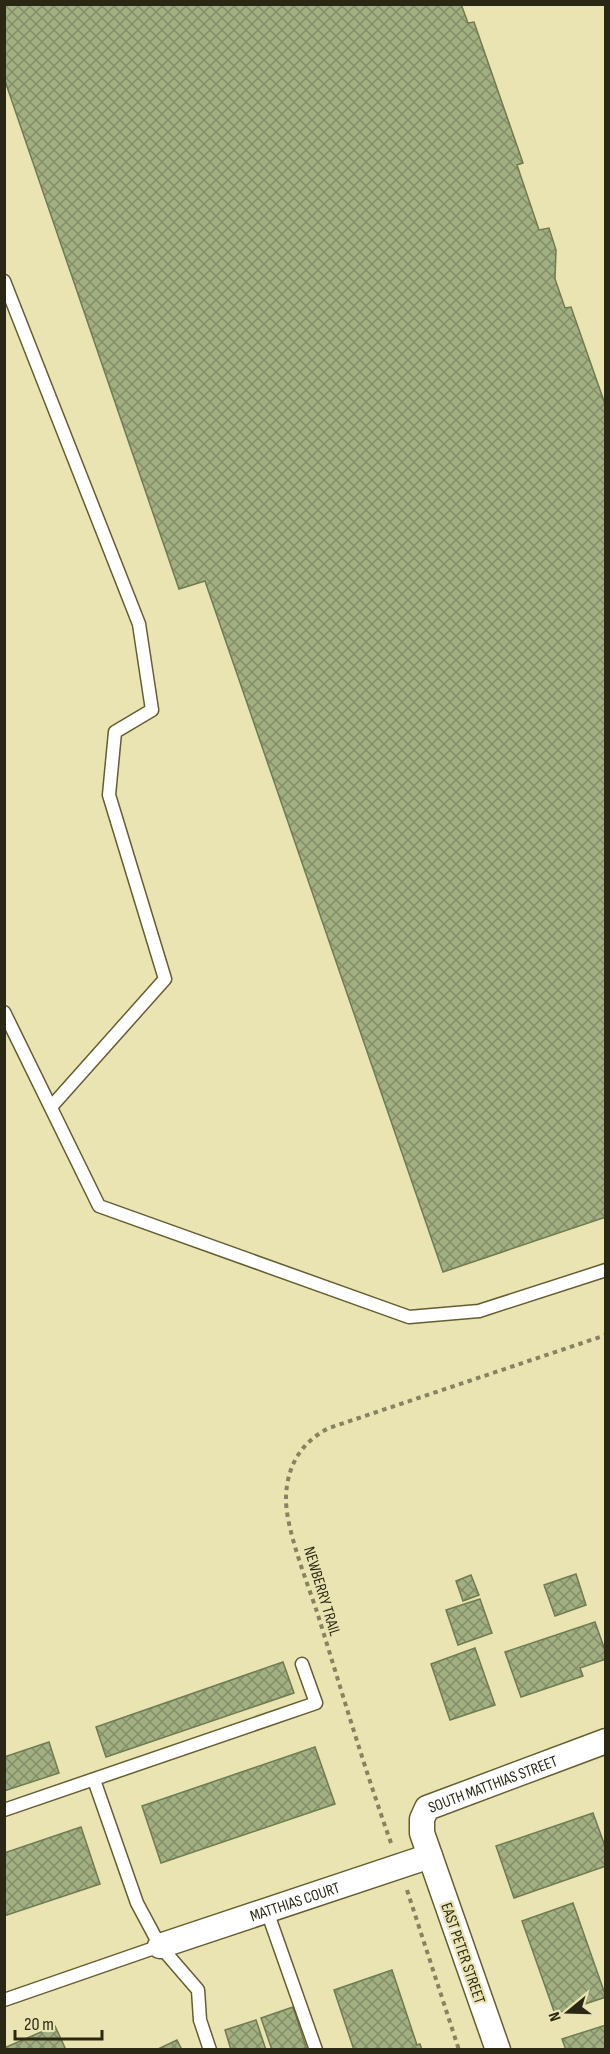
<svg xmlns="http://www.w3.org/2000/svg" width="610" height="2054" viewBox="0 0 610 2054" font-family="'Sofia Sans Condensed',sans-serif">
	<style>
		.building { fill: url(#building-cross-hatch); stroke: #6f7c50; stroke-width: 1.5 }
		.lines { fill: none; stroke-linecap: round; stroke-linejoin: round }
		.lane-casing { stroke: #645e31; stroke-width: 15 }
		.street-casing { stroke: #645e31; stroke-width: 27 }
		.path { stroke: #878361; stroke-width: 4; stroke-dasharray: 4.5 4.5; stroke-linecap: butt }
		.lane { stroke: #fff; stroke-width: 12 }
		.street { stroke: #fff; stroke-width: 24 }
		.labels { text-anchor: middle; stroke-width: 4.5; stroke-linejoin: round; paint-order: stroke }
		.street-label { font-size: 16px; fill: #2a2815; stroke: #eae4b2 }
	</style>
	<defs>
		<pattern id="building-cross-hatch" width="8" height="8" patternUnits="userSpaceOnUse" patternTransform="scale(1.5)"><rect width="8" height="8" fill="#a1af81"/><path d="M0 0l8 8M0 8l8-8" fill="none" stroke="#838e68"/></pattern>
	</defs>
	<rect width="100%" height="100%" fill="#eae4b2"/>
	<path class="building" d="M 4,4 L 461,4 L 468,23 L 474,22 L 523,163 L 517,165 L 539,230 L 549,228 L 556,250 L 555,279 L 565,308 L 571,307 L 606,407 L 606,1217 L 443,1272 L 205,581 L 179,589 L 4,78 Z
		M 576,1574 L 586,1605 L 555,1616 L 544,1585 Z
		M 471,1575 L 479,1595 L 463,1601 L 456,1581 Z
		M 480,1599 L 492,1633 L 458,1645 L 446,1610 Z
		M 595,1622 L 606,1653 L 606,1659 L 580,1668 L 583,1676 L 521,1697 L 505,1652 Z
		M 475,1648 L 495,1705 L 450,1720 L 431,1664 Z
		M 283,1662 L 294,1693 L 106,1757 L 96,1727 Z
		M 49,1742 L 59,1773 L 4,1791 L 4,1757 Z
		M 315,1747 L 335,1804 L 161,1863 L 142,1806 Z
		M 593,1813 L 606,1849 L 606,1866 L 514,1898 L 496,1846 Z
		M 81,1827 L 100,1884 L 4,1916 L 4,1853 Z
		M 573,1903 L 606,1997 L 555,2014 L 522,1921 Z
		M 392,1970 L 417,2045 L 420,2044 L 422,2050 L 354,2050 L 334,1990 Z
		M 293,2007 L 307,2050 L 272,2050 L 261,2018 Z
		M 256,2020 L 266,2050 L 231,2050 L 225,2030 Z
		M 606,2025 L 606,2050 L 566,2050 L 562,2039 Z
		M 55,2026 L 66,2050 L 4,2050 L 4,2048 Z
		M 177,2040 L 182,2050 L 156,2050 Z"/>
	<g class="lines">
		<defs>
			<path id="lane" d="M 4,281 L 139,624 L 152,710 L 115,732 L 109,795 L 165,979 L 51,1107
				M 4,1012 L 99,1206 L 409,1317 L 479,1311 L 606,1270
				M 94,1780 L 137,1903 L 160,1946 L 198,1990 L 200,2020 L 210,2050
				M 4,1810 L 316,1703 L 302,1664
				M 267,1911 L 316,2050
				M 4,2000 L 160,1946"/>
			<g id="street">
				<path id="s1" d="M 160,1946 L 430,1856"/>
				<path id="s2" d="M 498,2050 L 422,1833 L 422,1819 L 427,1808 L 606,1741"/>
			</g>
		</defs>
		<use href="#lane" class="lane-casing"/>
		<use href="#street" class="street-casing"/>
		<path class="path" d="M 391,1843 C 364,1767 341,1689 317,1612 C 307,1582 285,1527 286,1497 C 287,1466 301,1442 329,1428 L 606,1335
			M 407,1890 L 459,2050"/>
		<use href="#lane" class="lane"/>
		<use href="#street" class="street"/>
	</g>
	<g class="labels">
		<g class="street-label">
			<text transform="translate(323 1591) rotate(73)" y="6">NEWBERRY TRAIL</text>
			<text dy="6" stroke="none"><textPath href="#s2" startOffset="326">SOUTH MATTHIAS STREET</textPath></text>
			<text dy="6" stroke="none"><textPath href="#s1" startOffset="142">MATTHIAS COURT</textPath></text>
			<text transform="translate(464 1953) rotate(71)" y="6">EAST PETER STREET</text>
		</g>
	</g>
	<rect width="610" height="2054" fill="none" stroke="#2a2815" stroke-width="12"/>
	<g transform="translate(568 2012) rotate(251)" stroke="#eae4b2" stroke-width="4.5" paint-order="stroke">
	<path d="M0-4.5L10 22L0 15L-10 22Z" fill="#2a2815"/>
	<text y="-9" font-size="16" font-weight="bold" text-anchor="middle" fill="#2a2815">N</text>
	</g>
	<path d="M15 2030v9h87v-9" fill="none" stroke="#2a2815" stroke-width="3"/>
	<text x="24" y="2030" font-size="18" fill="#2a2815" stroke="#eae4b2" stroke-width="4.5" paint-order="stroke">20 m</text>
</svg>
